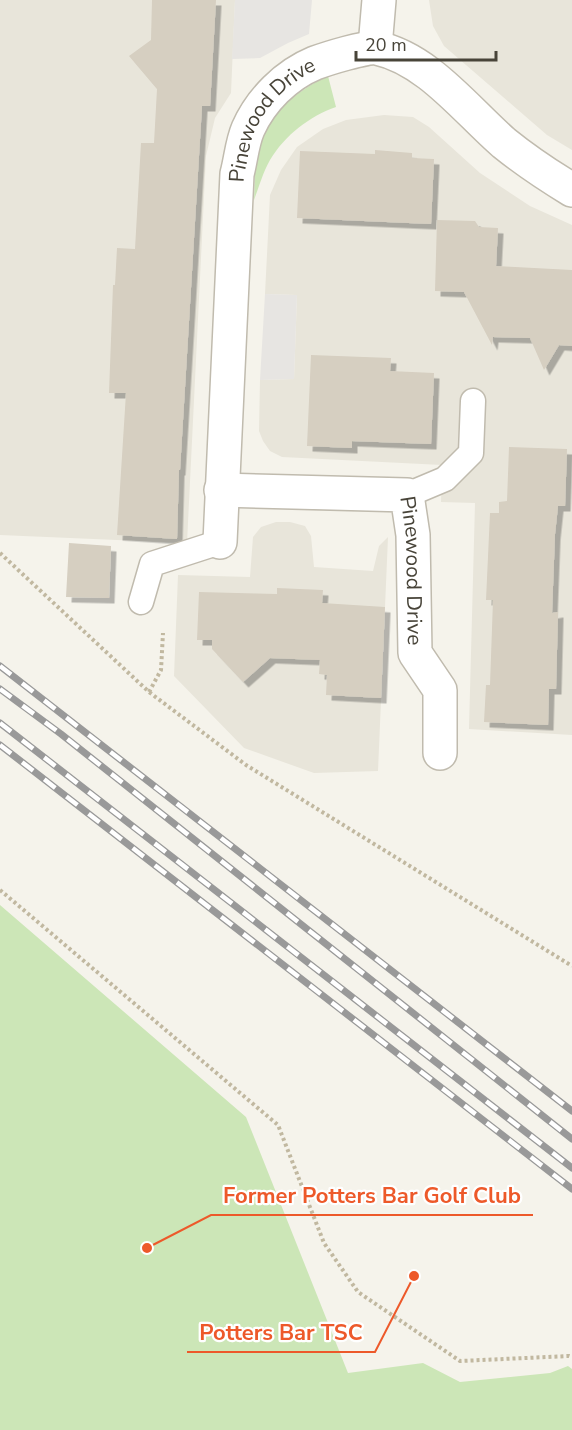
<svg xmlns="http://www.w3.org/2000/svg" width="572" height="1430" viewBox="0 0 572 1430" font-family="'Nunito Sans',sans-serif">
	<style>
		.residential { fill: #e8e5da }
		.green { fill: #cce6b7 }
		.parking { fill: #e7e5e2 }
		.building { fill: #d6cfc1; filter: url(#shadow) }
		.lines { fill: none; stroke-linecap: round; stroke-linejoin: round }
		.service-casing { stroke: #c0bbae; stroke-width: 27 }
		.minor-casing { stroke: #c0bbae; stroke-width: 36 }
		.path { stroke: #c1b8a0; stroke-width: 4; stroke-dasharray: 3 3; stroke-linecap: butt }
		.service { stroke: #fff; stroke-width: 24 }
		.minor { stroke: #fff; stroke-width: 33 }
		.rail-casing { stroke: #999; stroke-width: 7 }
		.rail { stroke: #fff; stroke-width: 4.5; stroke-dasharray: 14; stroke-linecap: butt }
		.labels { text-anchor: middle; stroke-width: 4.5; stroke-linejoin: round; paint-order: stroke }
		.street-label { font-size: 21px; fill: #484439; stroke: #fff }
		.leader { fill: none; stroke: #ed592a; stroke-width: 2 }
		.callout-dot { fill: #ed592a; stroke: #fff; stroke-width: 2 }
		.callout-label { font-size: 22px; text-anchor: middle; font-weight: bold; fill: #ed592a; stroke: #fff; stroke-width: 4.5; stroke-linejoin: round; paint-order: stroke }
	</style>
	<defs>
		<filter id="shadow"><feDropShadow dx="5.5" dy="5.5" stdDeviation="0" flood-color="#0004"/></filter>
	</defs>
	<rect width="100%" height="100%" fill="#f5f3eb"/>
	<path class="residential" d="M 0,0 L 235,0 L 231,93 L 215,118 L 206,156 L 187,543 L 0,535 Z
		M 429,0 L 572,0 L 572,150 L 547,135 L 444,46 L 433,26 Z
		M 384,115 L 413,117 L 429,127 L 480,173 L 530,206 L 572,225 L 572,735 L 469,729 L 475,503 L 441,502 L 442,465 L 282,457 L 270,451 L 263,441 L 259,431 L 260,380 L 294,379 L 297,295 L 265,294 L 270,195 L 281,170 L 297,147 L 323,129 L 346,120 Z
		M 276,522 L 290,522 L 305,526 L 311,536 L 314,567 L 373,571 L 379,546 L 388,537 L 378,771 L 314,773 L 244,748 L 174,676 L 178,575 L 250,577 L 253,537 L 261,527 Z"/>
	<path class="green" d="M 328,76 L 336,107 C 310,116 285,135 270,160 C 263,172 259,187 254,200 C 255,185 254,167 257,153 C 264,116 296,91 328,76 Z
		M 0,905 L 246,1117 L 348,1373 L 423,1363 L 460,1382 L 550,1373 L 568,1366 L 572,1369 L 572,1430 L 0,1430 Z"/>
	<path class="parking" d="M 235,0 L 312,0 L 309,34 L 288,43 L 260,58 L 232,59 Z
		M 265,294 L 297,295 L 294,379 L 260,380 Z"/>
	<path class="building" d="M 152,0 L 216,0 L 210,106 L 202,106 L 180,470 L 179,470 L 177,539 L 117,535 L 126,393 L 109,393 L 113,285 L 115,285 L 117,248 L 135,249 L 141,143 L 154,143 L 157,89 L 129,56 L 151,40 Z
		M 375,150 L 412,153 L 412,158 L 434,159 L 431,224 L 297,218 L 300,151 L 375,154 Z
		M 437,220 L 475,221 L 479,227 L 498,228 L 496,266 L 572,270 L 572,346 L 559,345 L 544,370 L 530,338 L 493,337 L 492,345 L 464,292 L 435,291 Z
		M 311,355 L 391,358 L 390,371 L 434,373 L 431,444 L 352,441 L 352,448 L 307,446 Z
		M 509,447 L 567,449 L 565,506 L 558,506 L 555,534 L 552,613 L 558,612 L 556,689 L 549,689 L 548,725 L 484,722 L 486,685 L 490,685 L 493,600 L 486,600 L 490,513 L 499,513 L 499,502 L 507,501 Z
		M 69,543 L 111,546 L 109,598 L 66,597 Z
		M 277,588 L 323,590 L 322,603 L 385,607 L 381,698 L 326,695 L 327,675 L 319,674 L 320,660 L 270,658 L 243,682 L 212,649 L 212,640 L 197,640 L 199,592 L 277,594 Z"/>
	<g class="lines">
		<defs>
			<path id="service" d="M 407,495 L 445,479 L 471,453 L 473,401
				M 141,602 L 152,564 L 220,542"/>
			<g id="minor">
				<path d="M 375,47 L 379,0"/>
				<path id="s1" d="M 221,490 L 407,495 L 413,535 L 415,653 L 440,690 L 440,753"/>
				<path id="s2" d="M 220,542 L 237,174 C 241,159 242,143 248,129 C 261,100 286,75 315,63 C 326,59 367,46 377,48 C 428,59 466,110 504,143 C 525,160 549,176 572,190"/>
			</g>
		</defs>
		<use href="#service" class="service-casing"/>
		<use href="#minor" class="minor-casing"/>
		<path class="path" d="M 0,553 L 149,692 L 246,765 L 572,966
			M 149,692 L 161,670 L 163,633
			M 0,890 L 278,1125 L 324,1243 L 358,1292 L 460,1361 L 569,1356 L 572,1357"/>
		<use href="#service" class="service"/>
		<use href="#minor" class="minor"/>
		<defs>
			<path id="rail" d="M 0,666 L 572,1111
				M 0,689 L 61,734 L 572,1139
				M 0,723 L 572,1168
				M 0,745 L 572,1189"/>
		</defs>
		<use href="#rail" class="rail-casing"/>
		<use href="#rail" class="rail"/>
	</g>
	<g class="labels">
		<g class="street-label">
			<text dy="7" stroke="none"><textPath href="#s2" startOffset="435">Pinewood Drive</textPath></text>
			<text dy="7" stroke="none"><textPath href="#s1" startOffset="262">Pinewood Drive</textPath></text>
		</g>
	</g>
	<path class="leader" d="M147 1248L211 1215H533M414 1276L375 1352H187"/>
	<g class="callout-dot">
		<circle cx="147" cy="1248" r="6"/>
		<circle cx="414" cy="1276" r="6"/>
	</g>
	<g class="callout-label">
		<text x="372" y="1203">Former Potters Bar Golf Club</text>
		<text x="281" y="1340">Potters Bar TSC</text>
	</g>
	<path d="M356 51v9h140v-9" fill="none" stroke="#484439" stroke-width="3"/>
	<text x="365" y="51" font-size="18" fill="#484439" stroke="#ffffff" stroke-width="4.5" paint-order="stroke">20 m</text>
</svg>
